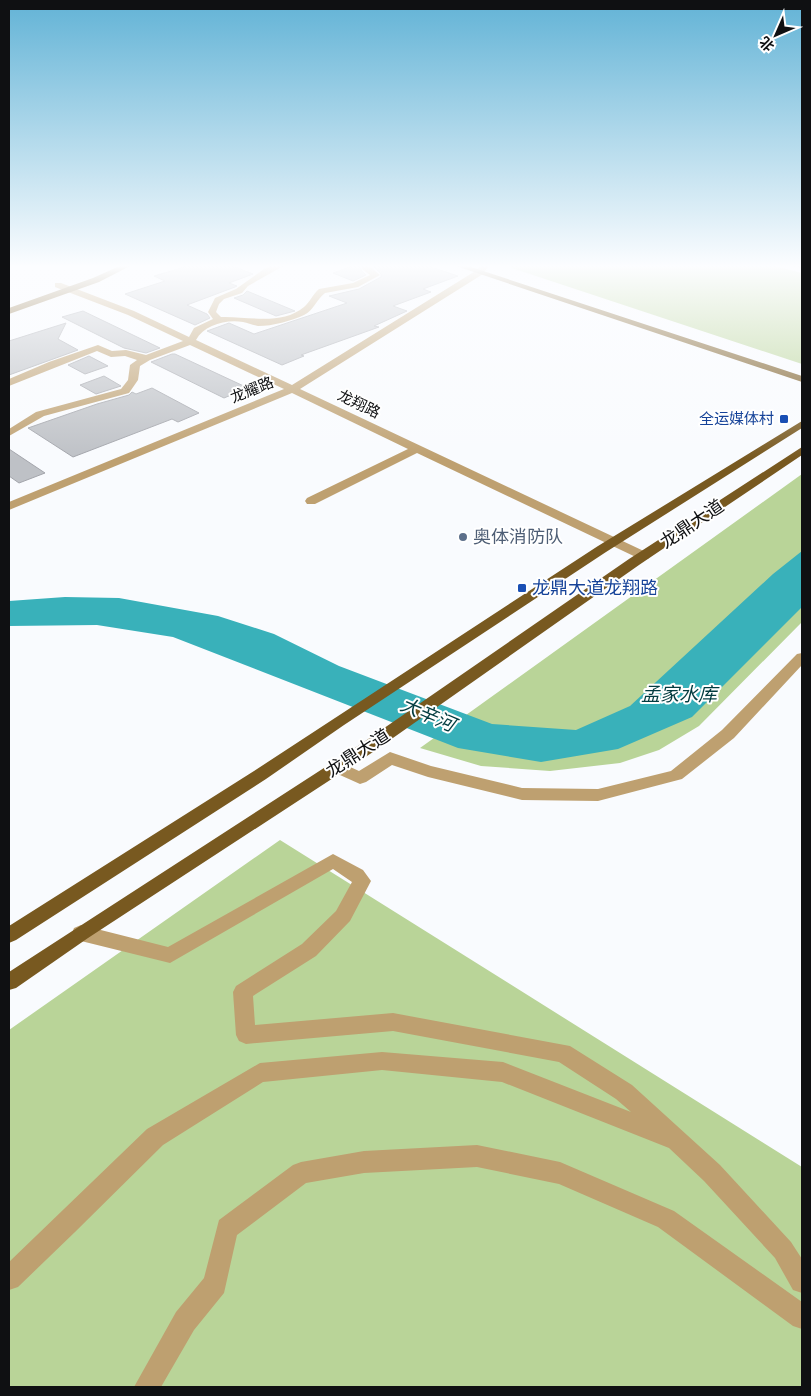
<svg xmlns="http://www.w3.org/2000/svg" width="811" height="1396" viewBox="0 0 811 1396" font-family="'Times New Roman','Noto Sans SC',serif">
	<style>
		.green { fill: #b9d498 }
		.water { fill: #39b1ba }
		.building { fill: #bec1c6; stroke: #a3a5ab }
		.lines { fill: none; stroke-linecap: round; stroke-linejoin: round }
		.minor { fill: #bea070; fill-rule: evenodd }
		.major { fill: #785920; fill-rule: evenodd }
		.transit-dot { fill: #1a4fb4; stroke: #fff; stroke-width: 2 }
		.service-dot { fill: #5c6f8a; stroke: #fff; stroke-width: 2 }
		.labels { text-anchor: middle; stroke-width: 4; stroke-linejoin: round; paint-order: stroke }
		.far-street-label { font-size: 15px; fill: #0f1012; stroke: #fff }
		.far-transit-label { font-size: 15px; fill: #164399; stroke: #fff; text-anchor: end }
		.street-label { font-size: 18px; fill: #0f1012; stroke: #fff }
		.service-label { font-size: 18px; fill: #4e5e75; stroke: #fff; text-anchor: start }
		.transit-label { font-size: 18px; fill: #164399; stroke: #fff; text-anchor: start }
		.water-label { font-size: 19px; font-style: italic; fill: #033c40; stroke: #fff }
	</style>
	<rect width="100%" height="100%" fill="#f9fbfe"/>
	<path class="green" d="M 509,264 L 767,264 L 802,273 L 802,364 L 506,266 Z
		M 802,474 L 802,622 L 699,726 L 659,750 L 620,763 L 550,771 L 481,766 L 420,748 Z
		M 280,840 L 802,1167 L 802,1387 L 9,1387 L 9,1030 Z"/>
	<path class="water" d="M 802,551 L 802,607 L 692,717 L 618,749 L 541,762 L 458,748 L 173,637 L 97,625 L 9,626 L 9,601 L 65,597 L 119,598 L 218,616 L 274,634 L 339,666 L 492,724 L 576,730 L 630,706 L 773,574 Z"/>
	<path class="building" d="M 195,264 L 227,264 L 253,274 L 229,283 L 237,286 L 235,287 L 187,305 L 207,314 L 210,318 L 195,325 L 125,294 L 165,281 L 154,276 Z
		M 359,264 L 361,270 L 366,275 L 353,281 L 333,273 Z
		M 371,264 L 422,264 L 458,276 L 423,289 L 431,292 L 393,306 L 407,311 L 374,326 L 379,327 L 301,355 L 304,356 L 282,365 L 207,331 L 229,323 L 254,334 L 347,303 L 329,296 L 359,289 L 381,277 L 381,274 Z
		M 247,291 L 295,311 L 276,316 L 234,298 L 243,295 Z
		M 83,311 L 160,348 L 146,353 L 124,348 L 62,317 Z
		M 66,323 L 58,339 L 78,350 L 9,375 L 9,341 Z
		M 172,354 L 175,354 L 248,388 L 224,398 L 151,362 Z
		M 89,356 L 108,366 L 85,374 L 68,365 Z
		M 104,376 L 121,386 L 96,394 L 80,385 Z
		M 152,388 L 199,413 L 178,422 L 172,419 L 73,457 L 28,428 L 97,404 L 129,395 L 132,392 L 136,394 Z
		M 9,449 L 45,473 L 19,483 L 9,476 Z"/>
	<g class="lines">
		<path class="minor" d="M 277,264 L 287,264 L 248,286 L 242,293 L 224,299 L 219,304 L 216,312 L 221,317 C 248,316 281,326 304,307 C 310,302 313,294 319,289 L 353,283 L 370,275 L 362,269 L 361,264 L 369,264 L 369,266 L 380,275 L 358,287 L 325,293 C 316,300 314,310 304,315 C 291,321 273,326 258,326 C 253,325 248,323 243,322 C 226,319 204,325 196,340 L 292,385 L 477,270 L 482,264 L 490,264 L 483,274 L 300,389 L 648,553 L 650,556 L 648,559 L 640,559 L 417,453 L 315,504 L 307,504 L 305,501 L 307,498 L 408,449 L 292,393 L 9,510 L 9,502 L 284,389 L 190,345 L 150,360 L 140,366 L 138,380 L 129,393 L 44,416 L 9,436 L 9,429 L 36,412 L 121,389 L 128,380 L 130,365 L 137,360 L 125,356 L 111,357 L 97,351 L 9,386 L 9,379 L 49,362 L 98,345 L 112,351 L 126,350 L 146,355 L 183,341 L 128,315 L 55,287 L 55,283 L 61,283 L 134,311 L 189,337 L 194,328 L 213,319 L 208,312 L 215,298 L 236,289 L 264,269 Z
			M 789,264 L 802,264 L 802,268 L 790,266 Z
			M 802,653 L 802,665 L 734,738 L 682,779 L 598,801 L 522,800 L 428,777 L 392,765 L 366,782 L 360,784 L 331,771 L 329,767 L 331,763 L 337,761 L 359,771 L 390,752 L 431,766 L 522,788 L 598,789 L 671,771 L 722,730 L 797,654 Z
			M 333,854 L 363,870 L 371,881 L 350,921 L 316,956 L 253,996 L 255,1025 L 393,1013 L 570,1046 L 632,1085 L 720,1165 L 791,1242 L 802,1259 L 802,1293 L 793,1290 L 775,1258 L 704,1181 L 669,1148 L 502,1082 L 382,1070 L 263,1082 L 163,1145 L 75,1232 L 18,1287 L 9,1290 L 9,1262 L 147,1129 L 260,1063 L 382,1052 L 503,1062 L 631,1112 L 616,1099 L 559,1062 L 393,1031 L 246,1044 L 239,1041 L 236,1035 L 233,992 L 236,986 L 302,944 L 336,911 L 352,882 L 333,869 L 170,963 L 81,941 L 74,938 L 72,933 L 74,928 L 81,925 L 168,947 Z
			M 477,1145 L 560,1162 L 674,1211 L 802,1302 L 802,1329 L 793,1326 L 658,1227 L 559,1184 L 477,1167 L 364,1173 L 306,1183 L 237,1235 L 224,1293 L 194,1330 L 161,1387 L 134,1387 L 176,1312 L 204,1278 L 219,1220 L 293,1165 L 301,1162 L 364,1151 Z"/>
		<path class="major" d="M 124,264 L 134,264 L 99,282 L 9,314 L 9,308 L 93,278 Z
			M 450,264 L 462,264 L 802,376 L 802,382 Z
			M 802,421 L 802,428 L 606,552 L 344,725 L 266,779 L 16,940 L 9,943 L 9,926 L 254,771 L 598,546 Z
			M 802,447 L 802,455 L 639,565 L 373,752 L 88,938 L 16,988 L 9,990 L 9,972 L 361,744 L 629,559 Z"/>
	</g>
	<linearGradient id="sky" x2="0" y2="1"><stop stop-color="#62b3d6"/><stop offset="0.58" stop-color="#fcfdff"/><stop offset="1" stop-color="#fcfdff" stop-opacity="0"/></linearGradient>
	<rect width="811" height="459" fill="url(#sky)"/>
	<g class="transit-dot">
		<rect x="779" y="414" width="10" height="10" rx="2.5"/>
		<rect x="517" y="583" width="10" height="10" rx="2.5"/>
	</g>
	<circle class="service-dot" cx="463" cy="537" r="5"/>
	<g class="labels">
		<g class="far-street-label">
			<text transform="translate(252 390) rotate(-22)" y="5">龙耀路</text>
			<text transform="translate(359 404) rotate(26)" y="5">龙翔路</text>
		</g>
		<g class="far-transit-label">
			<text x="774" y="424">全运媒体村</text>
		</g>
		<g class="street-label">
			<text transform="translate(692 524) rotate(-34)" y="6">龙鼎大道</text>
			<text transform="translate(358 753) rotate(-33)" y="6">龙鼎大道</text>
		</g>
		<g class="service-label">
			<text x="473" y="543">奥体消防队</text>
		</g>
		<g class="transit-label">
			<text x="532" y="594">龙鼎大道龙翔路</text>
		</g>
		<g class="water-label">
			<text x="679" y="701">孟家水库</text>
			<text transform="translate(428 714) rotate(23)" y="7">大辛河</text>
		</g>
	</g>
	<rect width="811" height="1396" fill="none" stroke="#0f1012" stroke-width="20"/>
	<g transform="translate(776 35) rotate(225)" stroke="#ffffff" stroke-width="4" paint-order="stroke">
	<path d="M0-4L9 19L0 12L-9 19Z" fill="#0f1012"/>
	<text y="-8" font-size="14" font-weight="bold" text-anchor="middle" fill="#0f1012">北</text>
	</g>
</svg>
